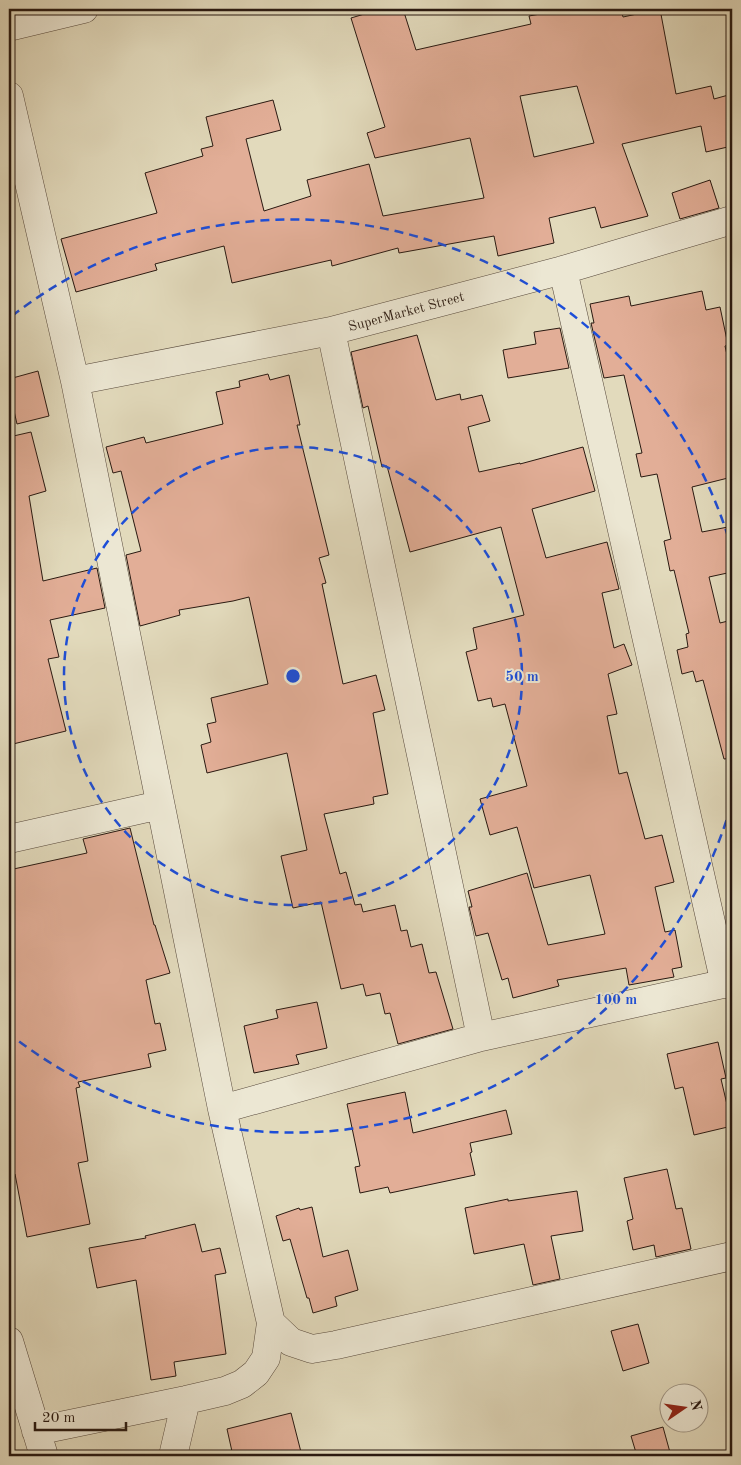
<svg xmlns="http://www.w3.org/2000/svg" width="741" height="1465" viewBox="0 0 741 1465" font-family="'Old Standard TT',serif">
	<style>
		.building { fill: #e2ae97; stroke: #291911; fill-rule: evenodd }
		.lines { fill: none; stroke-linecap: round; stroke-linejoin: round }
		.minor-casing { stroke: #57493c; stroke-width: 29 }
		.minor { stroke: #ece7d3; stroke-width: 28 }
		.ring { fill: none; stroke: #1d4ed8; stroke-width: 2.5; stroke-dasharray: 9 6 }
		.labels { text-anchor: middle; stroke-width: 4; stroke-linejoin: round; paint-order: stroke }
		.street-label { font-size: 14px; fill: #291911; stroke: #ece7d3 }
		.centre { fill: #1d4ed8; stroke: #ece7d3; stroke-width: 2.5 }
		.ring-label { font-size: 15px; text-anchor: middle; font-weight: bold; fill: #1d4ed8; stroke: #ece7d3; stroke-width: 4; stroke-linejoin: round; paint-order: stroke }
	</style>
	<rect width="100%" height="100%" fill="#e2dabc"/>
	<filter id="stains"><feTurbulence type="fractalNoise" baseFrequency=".004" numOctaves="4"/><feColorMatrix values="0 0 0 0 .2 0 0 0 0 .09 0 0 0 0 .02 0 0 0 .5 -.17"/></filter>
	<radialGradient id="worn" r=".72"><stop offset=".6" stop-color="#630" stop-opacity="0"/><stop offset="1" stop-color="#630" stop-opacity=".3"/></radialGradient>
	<path class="building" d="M 381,9 L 403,9 L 416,50 L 531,24 L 529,16 L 568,9 L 570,14 L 599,9 L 621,9 L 623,17 L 660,9 L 676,94 L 711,86 L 714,99 L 732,94 L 732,146 L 706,152 L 701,126 L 622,144 L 648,216 L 601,228 L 595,207 L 549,218 L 554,243 L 498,256 L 494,236 L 399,253 L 398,248 L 332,266 L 331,260 L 232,283 L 224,246 L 155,264 L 157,270 L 76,292 L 61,239 L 157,213 L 145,173 L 203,156 L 201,149 L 213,146 L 206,117 L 273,100 L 281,130 L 246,139 L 264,211 L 311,196 L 307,180 L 369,164 L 383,216 L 484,198 L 470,138 L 375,158 L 367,133 L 385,127 L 351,18 ZM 577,86 L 594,143 L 534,157 L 520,96 Z
		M 710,180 L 719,208 L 680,219 L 672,193 Z
		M 702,291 L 706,310 L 720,307 L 728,345 L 725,346 L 732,377 L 732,477 L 692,487 L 702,532 L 728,527 L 732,547 L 732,572 L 709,577 L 720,623 L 732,620 L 732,758 L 724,759 L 703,680 L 696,682 L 693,671 L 682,674 L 677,650 L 688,647 L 686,634 L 689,633 L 674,570 L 670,571 L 664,541 L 671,539 L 657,474 L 641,477 L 636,454 L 642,453 L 624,375 L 604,378 L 591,323 L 594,323 L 590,304 L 629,296 L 631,306 Z
		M 560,328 L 569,368 L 508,378 L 503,350 L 536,344 L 534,332 Z
		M 417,335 L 436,400 L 460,394 L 461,400 L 482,395 L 490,421 L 468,427 L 479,472 L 520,463 L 520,464 L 583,447 L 595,491 L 532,509 L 546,558 L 607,542 L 619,589 L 602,593 L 614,648 L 624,644 L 632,665 L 608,674 L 617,714 L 607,716 L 619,774 L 627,772 L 645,839 L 662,835 L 674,882 L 655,887 L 665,932 L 675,930 L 682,967 L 672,969 L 674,977 L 629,985 L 626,968 L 557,980 L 559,986 L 513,998 L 508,978 L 502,980 L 488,933 L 476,936 L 469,907 L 472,907 L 468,891 L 527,873 L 548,945 L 605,934 L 590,875 L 534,888 L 517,827 L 490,835 L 480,799 L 527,786 L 505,704 L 493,707 L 491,698 L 478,701 L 466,652 L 477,649 L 473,628 L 524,615 L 501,527 L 410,552 L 387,466 L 382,467 L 368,406 L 363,408 L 351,352 Z
		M 38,371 L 49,416 L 17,424 L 9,389 L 9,379 Z
		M 268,374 L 270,380 L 289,375 L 300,425 L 297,425 L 329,555 L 319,558 L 326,583 L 322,584 L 343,684 L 376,675 L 385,710 L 373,713 L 388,794 L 373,797 L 374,804 L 324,814 L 340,874 L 346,872 L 355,905 L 361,904 L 363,912 L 395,905 L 401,931 L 407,930 L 411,947 L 422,944 L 429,973 L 436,972 L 453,1029 L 398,1044 L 390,1013 L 385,1014 L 380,993 L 366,996 L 363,984 L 341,989 L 321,902 L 293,908 L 281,856 L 307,850 L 287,753 L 207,773 L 201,745 L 211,742 L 207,724 L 216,722 L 211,698 L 268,684 L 249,597 L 233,601 L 179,610 L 180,615 L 140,626 L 126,555 L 141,551 L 121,471 L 113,473 L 106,447 L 144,437 L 146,443 L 223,424 L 216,392 L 240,387 L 239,381 Z
		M 31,432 L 46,491 L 29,496 L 43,581 L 97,568 L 105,608 L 50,620 L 59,657 L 48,659 L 66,731 L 9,745 L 9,437 Z
		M 130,828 L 154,925 L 155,925 L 170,973 L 146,980 L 155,1024 L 160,1023 L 166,1050 L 148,1054 L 151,1067 L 78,1082 L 80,1087 L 76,1088 L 88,1161 L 78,1163 L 90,1224 L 27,1237 L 15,1174 L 12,1174 L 9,1156 L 9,870 L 87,853 L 83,839 Z
		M 317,1002 L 327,1048 L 296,1055 L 299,1064 L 254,1073 L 244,1026 L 278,1018 L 276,1010 Z
		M 718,1042 L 726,1078 L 721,1079 L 732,1126 L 694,1135 L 683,1087 L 675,1089 L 667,1054 Z
		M 405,1092 L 413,1133 L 506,1110 L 512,1134 L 470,1143 L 472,1152 L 470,1153 L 475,1175 L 390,1193 L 388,1187 L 360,1193 L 355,1167 L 360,1166 L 347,1104 Z
		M 667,1169 L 676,1209 L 682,1208 L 691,1249 L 656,1257 L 654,1245 L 633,1250 L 627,1221 L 633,1219 L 624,1178 Z
		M 577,1191 L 583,1231 L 551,1236 L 560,1279 L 533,1285 L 524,1244 L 474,1254 L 465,1208 L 508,1199 L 508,1201 Z
		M 312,1207 L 323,1257 L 348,1250 L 358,1290 L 335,1297 L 337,1306 L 313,1313 L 309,1298 L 307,1298 L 290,1239 L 283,1241 L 276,1216 L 299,1208 L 300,1210 Z
		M 195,1224 L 202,1252 L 220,1248 L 226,1273 L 215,1275 L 226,1354 L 174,1362 L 176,1376 L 151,1380 L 136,1280 L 97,1288 L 89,1248 L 146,1238 L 145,1236 Z
		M 638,1324 L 649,1363 L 623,1371 L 611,1331 Z
		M 291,1413 L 302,1456 L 233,1456 L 227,1429 Z
		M 663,1427 L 671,1456 L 637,1456 L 631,1436 Z"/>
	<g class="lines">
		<defs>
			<path id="minor" d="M 9,27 L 84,9
				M 9,96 L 75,381 L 222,1109 L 271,1323 L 266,1358 L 256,1373 L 242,1384 L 225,1391 L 186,1400 L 36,1431
				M 563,270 L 725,984
				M 331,331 L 481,1037
				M 75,381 L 331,331 L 563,270 L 732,220
				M 9,839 L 160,805
				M 222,1109 L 481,1037 L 732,982
				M 271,1323 L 291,1342 L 312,1349 L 336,1345 L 732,1256
				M 9,1341 L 44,1456
				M 173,1456 L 186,1400"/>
		</defs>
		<use href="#minor" class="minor-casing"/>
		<use href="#minor" class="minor"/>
	</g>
	<g class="ring">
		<circle cx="293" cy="676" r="229"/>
		<path d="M731 806A457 457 0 0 1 12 1036M12 316A457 457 0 0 1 731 546"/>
	</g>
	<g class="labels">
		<g class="street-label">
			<text transform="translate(406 311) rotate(-15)" y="5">SuperMarket Street</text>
		</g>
	</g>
	<circle cx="293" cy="676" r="8" class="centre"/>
	<g class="ring-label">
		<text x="522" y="681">50 m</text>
		<text x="616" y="1004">100 m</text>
	</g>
	<rect width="741" height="1465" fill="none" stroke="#e2dabc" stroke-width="30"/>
	<rect x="10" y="10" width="721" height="1445" fill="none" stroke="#291911" stroke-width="2.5"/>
	<rect x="15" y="15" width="711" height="1435" fill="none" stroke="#291911"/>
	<g transform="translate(684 1408) rotate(77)"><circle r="24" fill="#ece7d3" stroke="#9e9585"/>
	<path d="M0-4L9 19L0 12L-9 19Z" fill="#8f2418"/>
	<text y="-8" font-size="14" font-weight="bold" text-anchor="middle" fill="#291911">N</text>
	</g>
	<path d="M35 1422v8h91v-8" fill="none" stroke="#291911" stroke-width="2.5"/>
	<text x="42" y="1422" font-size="15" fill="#291911" stroke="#ece7d3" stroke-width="4" paint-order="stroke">20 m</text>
	<rect width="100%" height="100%" filter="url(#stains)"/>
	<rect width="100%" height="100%" fill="url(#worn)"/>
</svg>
